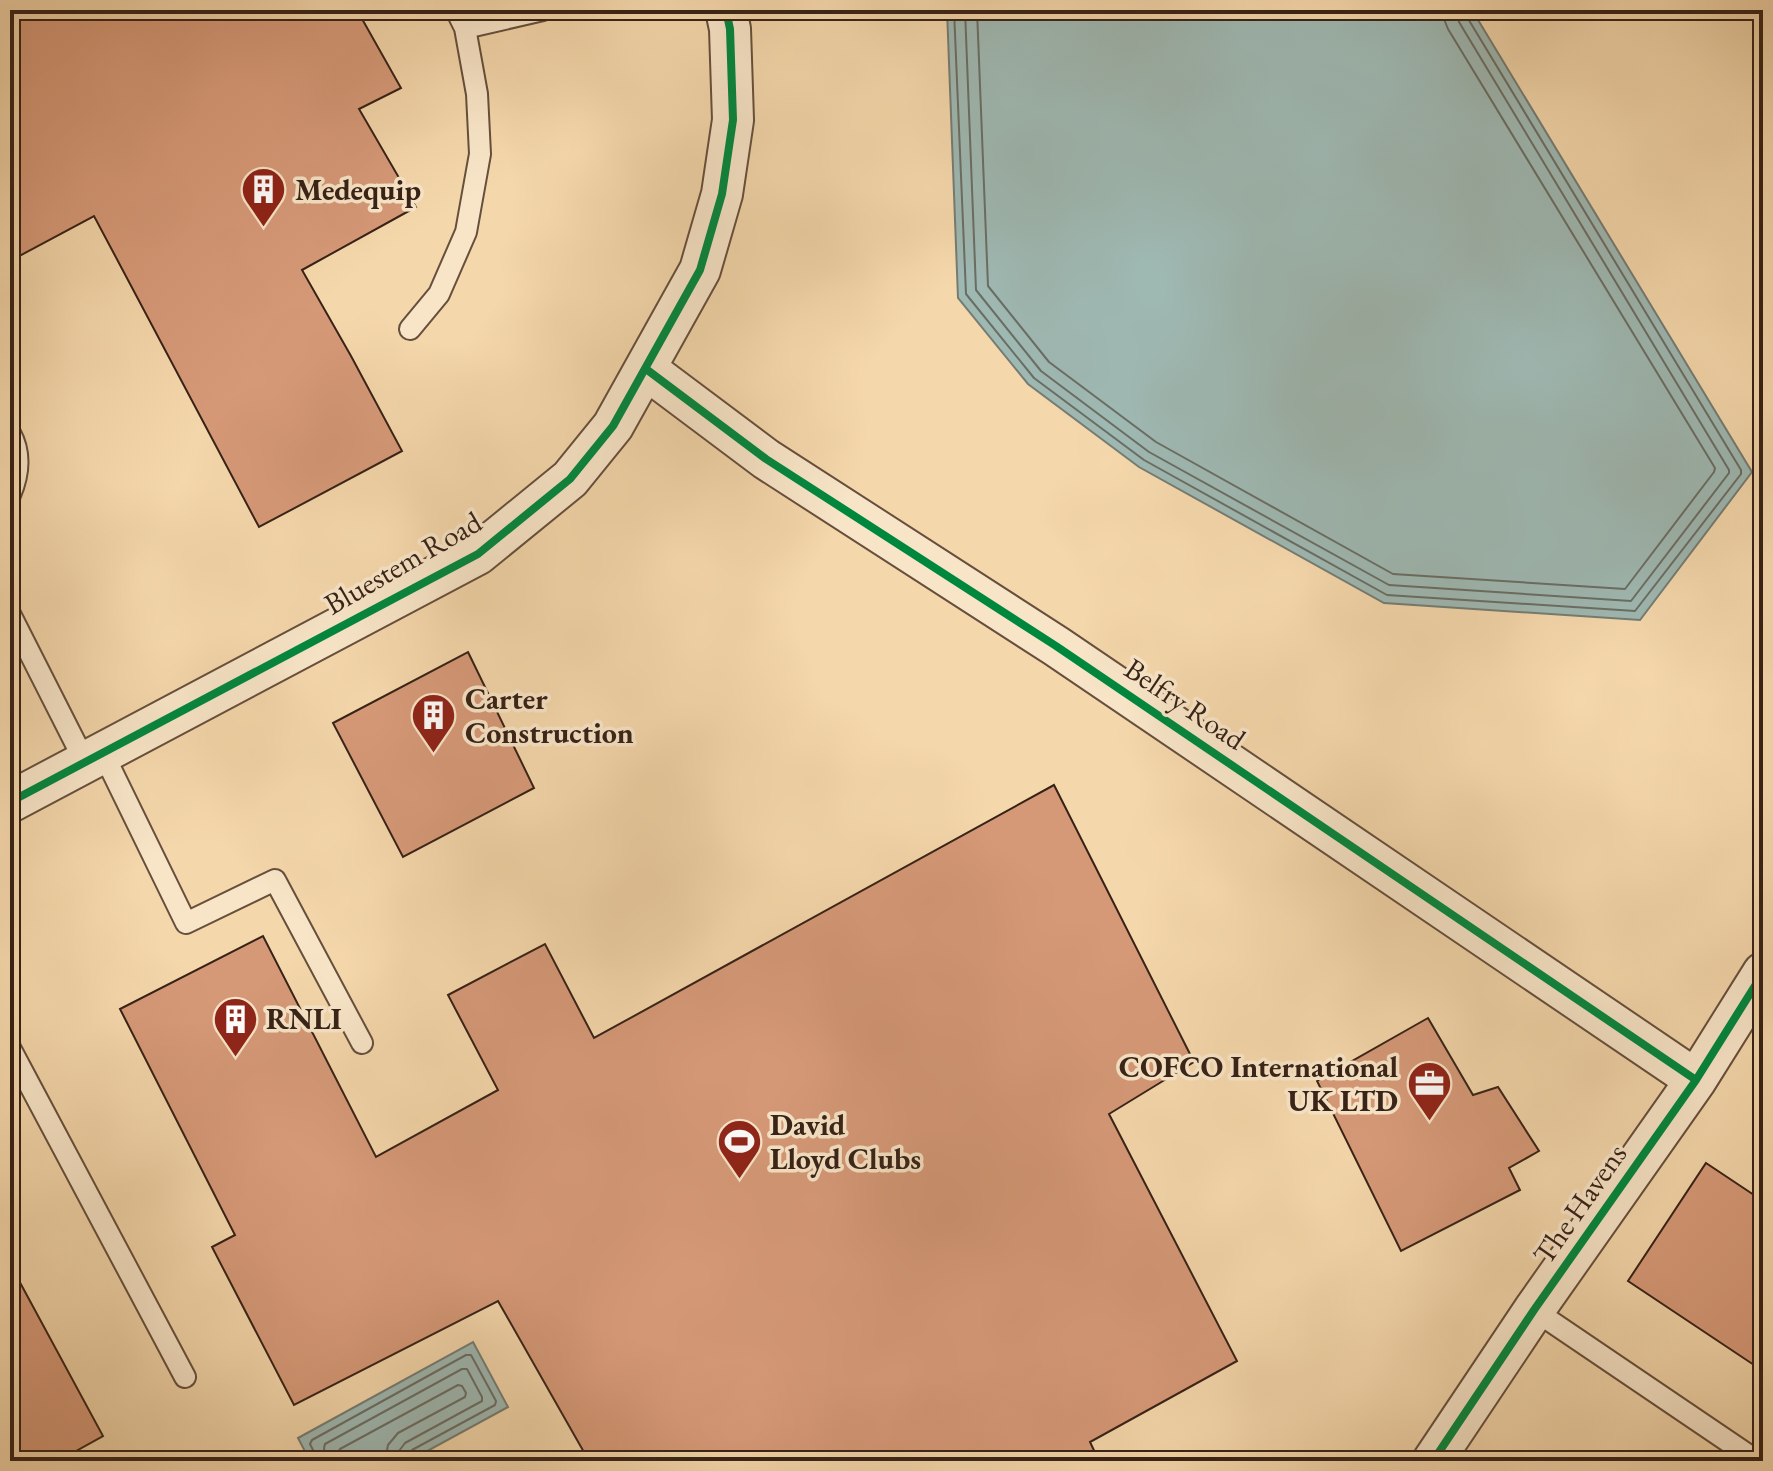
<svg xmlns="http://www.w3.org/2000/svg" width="1773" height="1471" viewBox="0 0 1773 1471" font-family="'EB Garamond',serif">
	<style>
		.water { fill: #9eb8b2; stroke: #757c74; stroke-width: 2 }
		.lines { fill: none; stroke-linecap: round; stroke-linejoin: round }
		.shore { stroke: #6a6d64; stroke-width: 2 }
		.building { fill: #d69978; stroke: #372217; stroke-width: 2 }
		.lane-casing { stroke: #664f3c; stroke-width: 24 }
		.street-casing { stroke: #664f3c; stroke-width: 44 }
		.lane { stroke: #f8e5c8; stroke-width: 20 }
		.street { stroke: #f8e5c8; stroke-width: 40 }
		.cycleway-casing { stroke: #f8e5c8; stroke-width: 13 }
		.cycleway { stroke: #00873e; stroke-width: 8 }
		.labels { text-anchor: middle; stroke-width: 7; stroke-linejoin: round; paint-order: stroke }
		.poi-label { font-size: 30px; font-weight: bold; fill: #372217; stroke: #f8e5c8; text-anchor: start }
		.street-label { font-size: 30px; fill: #372217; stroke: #f8e5c8 }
	</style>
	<rect width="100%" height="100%" fill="#f4d7ab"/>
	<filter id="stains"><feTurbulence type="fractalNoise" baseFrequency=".0025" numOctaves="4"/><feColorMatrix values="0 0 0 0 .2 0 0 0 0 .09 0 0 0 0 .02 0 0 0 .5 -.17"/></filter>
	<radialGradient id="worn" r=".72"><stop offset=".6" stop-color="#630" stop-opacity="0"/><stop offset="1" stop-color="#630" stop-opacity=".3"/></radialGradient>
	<path class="water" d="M 947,10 L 1472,10 L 1752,472 L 1640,620 L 1384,603 L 1139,467 L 1028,384 L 958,298 Z
		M 473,1342 L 508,1407 L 409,1461 L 310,1461 L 298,1438 Z"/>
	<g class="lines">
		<path class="shore" d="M 954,10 L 966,294 L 1034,378 L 1144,460 L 1387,595 L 1635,611 L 1741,474 L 1741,470 L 1467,17 L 1466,10
			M 965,10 L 976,290 L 1041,371 L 1149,452 L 1389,585 L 1631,601 L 1729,473 L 1729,470 L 1459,22 L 1456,10
			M 977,10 L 988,286 L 1049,362 L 1156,442 L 1393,574 L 1625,589 L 1714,472 L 1715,468 L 1448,29 L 1444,19 L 1444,10
			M 316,1461 L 316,1456 L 310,1444 L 312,1440 L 466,1355 L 471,1355 L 496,1401 L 495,1405 L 412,1450 L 408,1455 L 407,1461
			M 326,1461 L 324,1448 L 325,1444 L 462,1369 L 467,1369 L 482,1397 L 482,1401 L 405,1443 L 399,1451 L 397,1461
			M 338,1461 L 338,1452 L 340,1449 L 458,1385 L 462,1386 L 466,1393 L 465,1397 L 398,1433 L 388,1445 L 385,1461"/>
	</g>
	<path class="building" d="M 10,10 L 357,10 L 401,88 L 359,109 L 416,207 L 302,270 L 351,356 L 402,451 L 259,527 L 94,216 L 10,261 Z
		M 468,652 L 534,788 L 403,857 L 333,723 Z
		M 1054,785 L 1194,1062 L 1109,1114 L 1237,1361 L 1090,1442 L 1099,1461 L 589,1461 L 498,1301 L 294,1405 L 212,1247 L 235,1235 L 120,1009 L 263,936 L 376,1157 L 498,1090 L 448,995 L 545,944 L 594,1038 Z
		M 1428,1018 L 1473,1095 L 1498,1087 L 1539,1151 L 1509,1168 L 1520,1190 L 1401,1251 L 1317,1081 Z
		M 1706,1163 L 1763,1201 L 1763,1371 L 1628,1281 Z
		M 10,1264 L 103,1436 L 58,1461 L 10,1461 Z"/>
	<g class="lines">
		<defs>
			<path id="lane" d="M 456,10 L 465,28
				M 410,329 L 439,294 L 466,232 L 480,154 L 477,94 L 465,28 L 543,10
				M 10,433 C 21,453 19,474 10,495
				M 10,614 L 85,762
				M 103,753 L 186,923 L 275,880 L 362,1043
				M 10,1048 L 185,1377
				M 1534,1310 L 1757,1461"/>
			<path id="street" d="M 646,369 L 766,459 L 1056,646 L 1696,1080
				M 10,802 L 478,554 L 570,479 L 613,426 L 700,270 L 722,194 L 733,120 L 730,29 L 726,10
				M 1433,1461 L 1534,1310 L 1696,1080 L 1763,973"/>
		</defs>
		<use href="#lane" class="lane-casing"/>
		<use href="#street" class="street-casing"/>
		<use href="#lane" class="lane"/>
		<use href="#street" class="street"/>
		<defs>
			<path id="cycleway" d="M 646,369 L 766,459 L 1056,646 L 1696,1080
				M 10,802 L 478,554 L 570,479 L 613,426 L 700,270 L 722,194 L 733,120 L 730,29 L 726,10
				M 1433,1461 L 1534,1310 L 1696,1080 L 1763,973"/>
		</defs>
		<use href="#cycleway" class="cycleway-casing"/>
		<use href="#cycleway" class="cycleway"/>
	</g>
	<defs>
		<symbol id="building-pin" viewBox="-11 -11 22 30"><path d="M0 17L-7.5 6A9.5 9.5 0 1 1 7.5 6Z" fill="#8f2418" stroke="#f8e5c8"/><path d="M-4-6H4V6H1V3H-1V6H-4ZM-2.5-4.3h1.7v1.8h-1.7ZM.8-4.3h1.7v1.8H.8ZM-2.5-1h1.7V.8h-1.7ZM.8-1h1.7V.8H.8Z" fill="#fff"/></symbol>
		<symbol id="office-pin" viewBox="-11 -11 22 30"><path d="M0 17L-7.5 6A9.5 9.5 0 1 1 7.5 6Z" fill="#8f2418" stroke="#f8e5c8"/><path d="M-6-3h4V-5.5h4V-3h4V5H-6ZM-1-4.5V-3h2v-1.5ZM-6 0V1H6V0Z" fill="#fff"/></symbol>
		<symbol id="stadium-pin" viewBox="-11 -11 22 30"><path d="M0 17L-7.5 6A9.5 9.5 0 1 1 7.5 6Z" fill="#8f2418" stroke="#f8e5c8"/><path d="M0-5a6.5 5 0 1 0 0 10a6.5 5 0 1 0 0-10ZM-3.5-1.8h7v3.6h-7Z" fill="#fff"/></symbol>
	</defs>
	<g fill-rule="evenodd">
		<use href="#building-pin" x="238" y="164" width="51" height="69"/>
		<use href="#building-pin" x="408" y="690" width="51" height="69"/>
		<use href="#building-pin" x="210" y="994" width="51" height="69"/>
		<use href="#office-pin" x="1404" y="1058" width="51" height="69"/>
		<use href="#stadium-pin" x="714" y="1116" width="51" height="69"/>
	</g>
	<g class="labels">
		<g class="poi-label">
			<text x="295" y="200">Medequip</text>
			<text x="465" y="709">Carter<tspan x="465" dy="34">Construction</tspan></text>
			<text x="266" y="1029">RNLI</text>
			<text x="1398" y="1077" text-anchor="end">COFCO International<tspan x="1398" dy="34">UK LTD</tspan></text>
			<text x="770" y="1135">David<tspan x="770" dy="34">Lloyd Clubs</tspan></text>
		</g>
		<g class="street-label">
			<text transform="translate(403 563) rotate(-30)" y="10">Bluestem Road</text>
			<text transform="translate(1185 704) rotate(34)" y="10">Belfry Road</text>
			<text transform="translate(1580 1204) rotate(-55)" y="10">The Havens</text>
		</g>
	</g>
	<rect width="1773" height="1471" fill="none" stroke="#f4d7ab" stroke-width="40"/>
	<rect x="12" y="12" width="1749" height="1447" fill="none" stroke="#372217" stroke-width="4"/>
	<rect x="20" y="20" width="1733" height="1431" fill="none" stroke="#372217" stroke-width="2"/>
	<rect width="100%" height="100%" filter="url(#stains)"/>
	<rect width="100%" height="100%" fill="url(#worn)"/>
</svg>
